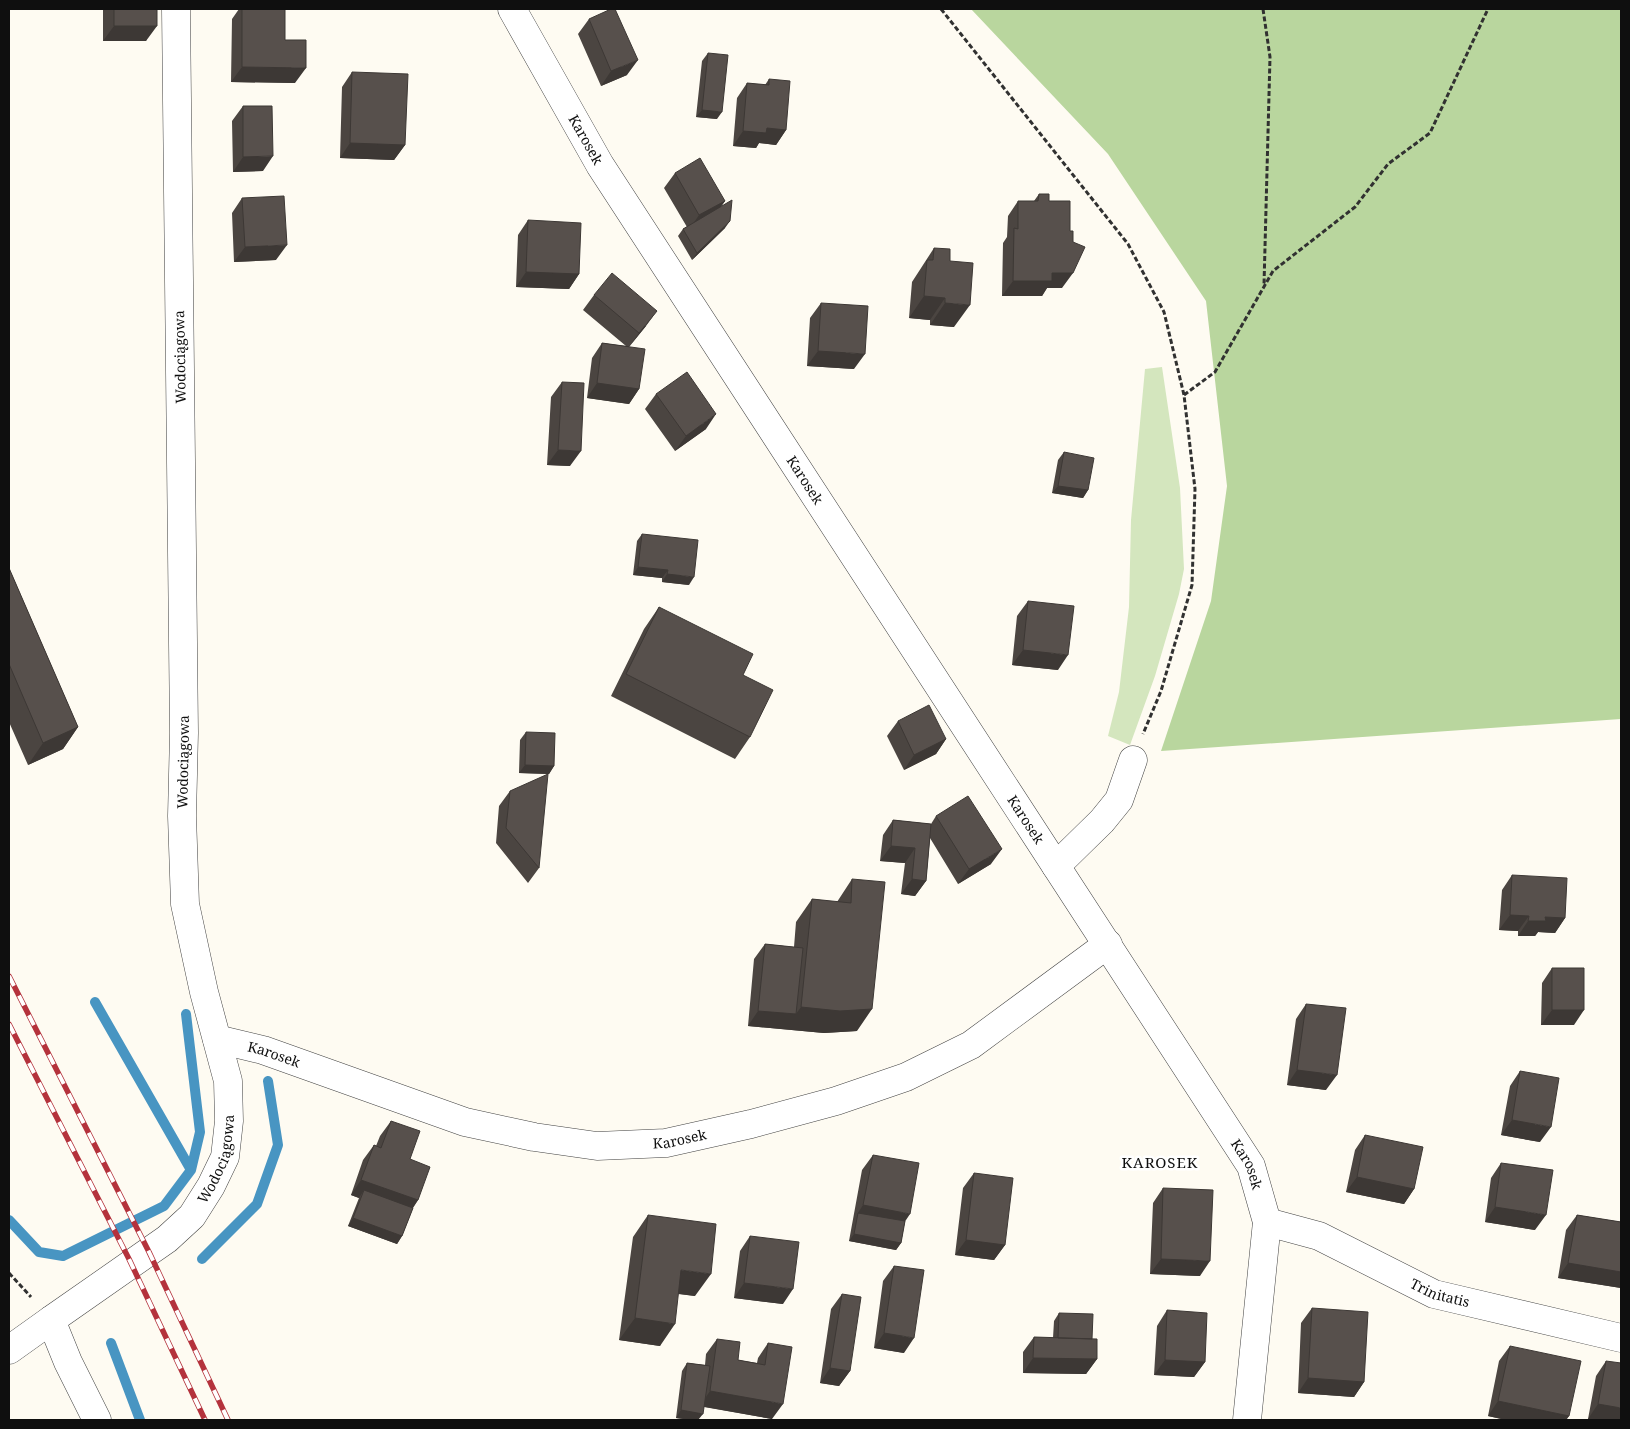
<svg xmlns="http://www.w3.org/2000/svg" width="1630" height="1429" viewBox="0 0 1630 1429" font-family="'Noto Serif',serif">
	<style>
		.green { fill: #d4e6be }
		.forest { fill: #b9d69e }
		.lines { fill: none; stroke-linecap: round; stroke-linejoin: round }
		.stream { stroke: #4895c2; stroke-width: 10 }
		.minor-casing { stroke: #424242; stroke-width: 29 }
		.path { stroke: #313131; stroke-width: 3; stroke-dasharray: 5 2.5; stroke-linecap: butt }
		.minor { stroke: #fff; stroke-width: 28 }
		.rail-casing { stroke: #b4323c; stroke-width: 5.5 }
		.rail { stroke: #fff; stroke-width: 4; stroke-dasharray: 11; stroke-linecap: butt }
		.wall { fill: #4b4541 }
		.shaded-wall { fill: #3d3835 }
		.building { fill: #57504c; stroke: #3d3835 }
		.labels { text-anchor: middle; stroke-width: 5; stroke-linejoin: round; paint-order: stroke }
		.street-label { font-size: 14px; fill: #0f0f0f; stroke: #fff }
		.neighbourhood-label { font-size: 15px; letter-spacing: 1px; fill: #0f0f0f; stroke: #fff }
	</style>
	<rect width="100%" height="100%" fill="#fefbf2"/>
	<path class="green" d="M 1162,367 L 1180,488 L 1184,569 L 1179,594 L 1155,676 L 1130,745 L 1108,736 L 1119,692 L 1129,607 L 1131,520 L 1145,369 Z"/>
	<path class="forest" d="M 971,9 L 1621,9 L 1621,719 L 1161,751 L 1211,601 L 1227,486 L 1206,301 L 1108,154 Z"/>
	<g class="lines">
		<path class="stream" d="M 95,1002 L 191,1170
			M 9,1220 L 39,1252 L 63,1256 L 164,1206 L 191,1170 L 200,1132 L 186,1014
			M 202,1259 L 257,1204 L 278,1145 L 268,1081
			M 111,1343 L 140,1420"/>
		<defs>
			<g id="minor">
				<path id="s1" d="M 512,9 L 600,165 L 1251,1166 L 1267,1222 L 1247,1420"/>
				<path d="M 1056,866 L 1102,821 L 1119,800 L 1133,760"/>
				<path id="s2" d="M 217,1039 L 263,1050 L 465,1122 L 534,1137 L 597,1146 L 666,1143 L 751,1124 L 836,1101 L 906,1077 L 971,1045 L 1108,944"/>
				<path id="s3" d="M 1267,1222 L 1319,1236 L 1434,1294 L 1621,1338"/>
				<path d="M 9,1350 L 51,1320"/>
				<path id="s4" d="M 97,1420 L 68,1362 L 51,1320 L 167,1239 L 192,1216 L 211,1186 L 225,1157 L 229,1121 L 228,1081 L 204,992 L 185,904 L 182,816 L 184,733 L 176,9"/>
			</g>
		</defs>
		<use href="#minor" class="minor-casing"/>
		<path class="path" d="M 941,9 L 1128,244 L 1164,312 L 1184,395 L 1195,489 L 1192,585 L 1161,691 L 1143,734
			M 1263,9 L 1270,57 L 1264,285
			M 1184,395 L 1215,372 L 1273,271 L 1355,207 L 1388,164 L 1430,133 L 1488,9
			M 9,1273 L 31,1297"/>
		<use href="#minor" class="minor"/>
		<defs>
			<path id="rail" d="M 9,976 L 149,1252 L 228,1420
				M 9,1024 L 129,1259 L 205,1420"/>
		</defs>
		<use href="#rail" class="rail-casing"/>
		<use href="#rail" class="rail"/>
	</g>
	<path class="wall" d="M 103,9 L 157,9 L 146,41 L 103,41 Z
		M 239,9 L 285,9 L 285,40 L 295,83 L 231,82 L 232,19 Z
		M 589,19 L 627,75 L 601,86 L 578,34 Z
		M 708,53 L 717,119 L 696,117 L 702,61 Z
		M 352,72 L 405,145 L 394,160 L 340,158 L 342,87 Z
		M 769,79 L 786,130 L 776,145 L 759,143 L 756,148 L 733,146 L 737,98 L 747,83 L 765,85 Z
		M 243,106 L 263,171 L 233,172 L 232,121 Z
		M 675,173 L 725,201 L 720,208 L 725,228 L 692,260 L 678,236 L 683,229 L 687,227 L 664,188 Z
		M 1039,194 L 1049,201 L 1062,288 L 1047,288 L 1042,296 L 1002,296 L 1003,243 L 1007,237 L 1008,216 L 1018,201 L 1034,201 Z
		M 242,198 L 276,260 L 234,262 L 232,213 Z
		M 528,220 L 579,274 L 569,289 L 516,287 L 518,235 Z
		M 934,248 L 950,261 L 954,327 L 930,325 L 930,320 L 909,318 L 912,282 Z
		M 594,295 L 646,326 L 629,347 L 639,389 L 629,404 L 587,398 L 592,358 L 602,343 L 626,346 L 583,310 Z
		M 821,303 L 854,369 L 807,366 L 810,318 Z
		M 562,382 L 570,466 L 547,465 L 551,397 Z
		M 656,394 L 706,429 L 675,451 L 645,409 Z
		M 1064,452 L 1088,490 L 1083,498 L 1052,493 L 1058,460 Z
		M 642,534 L 689,585 L 662,582 L 662,578 L 633,575 L 637,541 Z
		M 9,568 L 78,727 L 63,749 L 28,765 L 9,722 Z
		M 1028,601 L 1058,670 L 1012,665 L 1017,616 Z
		M 659,607 L 743,675 L 750,737 L 735,759 L 611,696 L 644,629 Z
		M 898,721 L 946,739 L 936,754 L 904,770 L 887,736 Z
		M 526,732 L 554,766 L 549,774 L 519,773 L 520,740 Z
		M 510,791 L 539,868 L 528,883 L 496,843 L 499,806 Z
		M 936,816 L 991,864 L 958,884 L 930,838 L 926,881 L 915,896 L 901,894 L 905,863 L 880,861 L 883,835 L 893,820 L 931,824 Z
		M 1512,875 L 1565,918 L 1555,933 L 1538,932 L 1535,936 L 1518,936 L 1518,931 L 1499,930 L 1502,890 Z
		M 852,879 L 857,1031 L 824,1033 L 748,1026 L 754,959 L 765,944 L 794,947 L 796,922 L 812,899 L 837,902 Z
		M 1552,968 L 1574,1025 L 1541,1025 L 1542,983 Z
		M 1306,1004 L 1326,1090 L 1287,1085 L 1296,1019 Z
		M 1520,1071 L 1540,1142 L 1501,1135 L 1510,1086 Z
		M 391,1121 L 410,1159 L 418,1200 L 413,1208 L 402,1236 L 397,1244 L 348,1226 L 359,1198 L 351,1195 L 363,1160 L 374,1145 L 376,1146 L 380,1136 Z
		M 1365,1135 L 1414,1189 L 1404,1204 L 1346,1192 L 1355,1150 Z
		M 873,1155 L 905,1221 L 901,1243 L 896,1250 L 849,1241 L 862,1170 Z
		M 1501,1163 L 1535,1230 L 1485,1222 L 1491,1178 Z
		M 974,1173 L 1005,1245 L 994,1260 L 955,1255 L 963,1188 Z
		M 1163,1188 L 1200,1276 L 1150,1274 L 1153,1203 Z
		M 648,1215 L 695,1296 L 678,1294 L 660,1346 L 619,1340 L 633,1237 Z
		M 1577,1215 L 1621,1222 L 1621,1288 L 1558,1278 L 1566,1230 Z
		M 750,1236 L 783,1304 L 734,1298 L 740,1251 Z
		M 894,1266 L 904,1353 L 874,1348 L 883,1281 Z
		M 842,1294 L 850,1371 L 839,1386 L 820,1383 L 831,1309 Z
		M 1312,1308 L 1364,1382 L 1354,1397 L 1298,1393 L 1301,1323 Z
		M 1167,1310 L 1205,1362 L 1194,1377 L 1154,1375 L 1157,1326 Z
		M 1059,1313 L 1092,1339 L 1097,1359 L 1086,1374 L 1023,1373 L 1023,1352 L 1034,1337 L 1053,1338 L 1054,1321 Z
		M 717,1339 L 738,1360 L 757,1363 L 758,1358 L 768,1343 L 772,1419 L 704,1407 L 698,1420 L 691,1420 L 676,1418 L 682,1371 L 687,1363 L 705,1365 L 706,1354 Z
		M 1510,1346 L 1569,1416 L 1566,1420 L 1506,1420 L 1488,1416 L 1499,1361 Z
		M 1606,1361 L 1621,1420 L 1594,1420 L 1588,1419 L 1596,1376 Z"/>
	<path class="shaded-wall" d="M 114,26 L 157,26 L 146,41 L 103,41 Z
		M 638,60 L 627,75 L 601,86 L 611,71 Z
		M 242,67 L 306,68 L 295,83 L 231,82 Z
		M 702,110 L 722,112 L 717,119 L 696,117 Z
		M 767,128 L 786,130 L 776,145 L 759,143 L 756,148 L 733,146 L 743,131 Z
		M 350,143 L 405,145 L 394,160 L 340,158 Z
		M 273,156 L 263,171 L 233,172 L 243,157 Z
		M 725,201 L 714,216 L 689,230 L 699,215 Z
		M 730,221 L 725,228 L 692,260 L 697,253 Z
		M 287,245 L 276,260 L 234,262 L 245,247 Z
		M 526,272 L 579,274 L 569,289 L 516,287 Z
		M 1052,273 L 1073,273 L 1062,288 L 1047,288 L 1042,296 L 1002,296 L 1013,281 Z
		M 924,296 L 945,298 L 930,320 L 909,318 Z
		M 945,303 L 970,305 L 954,327 L 930,325 Z
		M 657,311 L 646,326 L 628,348 L 639,333 Z
		M 818,351 L 865,354 L 854,369 L 807,366 Z
		M 597,383 L 639,389 L 629,404 L 587,398 Z
		M 716,414 L 706,429 L 675,451 L 686,436 Z
		M 558,450 L 581,451 L 570,466 L 547,465 Z
		M 1058,486 L 1088,490 L 1083,498 L 1052,493 Z
		M 638,567 L 668,570 L 662,578 L 633,575 Z
		M 667,574 L 694,577 L 689,585 L 662,582 Z
		M 1023,650 L 1068,655 L 1058,670 L 1012,665 Z
		M 78,727 L 63,749 L 28,765 L 43,743 Z
		M 946,739 L 936,754 L 904,770 L 914,755 Z
		M 525,765 L 554,766 L 549,774 L 519,773 Z
		M 891,846 L 915,848 L 905,863 L 880,861 Z
		M 1002,849 L 991,864 L 958,884 L 969,869 Z
		M 912,879 L 926,881 L 915,896 L 901,894 Z
		M 1510,915 L 1529,916 L 1518,931 L 1499,930 Z
		M 1545,917 L 1565,918 L 1555,933 L 1538,932 L 1535,936 L 1518,936 L 1528,921 Z
		M 801,1007 L 872,1009 L 857,1031 L 824,1033 L 748,1026 L 758,1011 L 796,1014 Z
		M 1552,1010 L 1584,1010 L 1574,1025 L 1541,1025 Z
		M 1297,1070 L 1337,1075 L 1326,1090 L 1287,1085 Z
		M 1512,1120 L 1551,1127 L 1540,1142 L 1501,1135 Z
		M 1357,1177 L 1414,1189 L 1404,1204 L 1346,1192 Z
		M 361,1180 L 418,1200 L 407,1216 L 364,1190 L 359,1198 L 351,1195 Z
		M 863,1205 L 910,1214 L 900,1229 L 858,1213 Z
		M 1495,1207 L 1546,1215 L 1535,1230 L 1485,1222 Z
		M 353,1218 L 402,1236 L 397,1244 L 348,1226 Z
		M 854,1234 L 901,1243 L 896,1250 L 849,1241 Z
		M 966,1240 L 1005,1245 L 994,1260 L 955,1255 Z
		M 1161,1259 L 1210,1261 L 1200,1276 L 1150,1274 Z
		M 1568,1263 L 1621,1272 L 1621,1288 L 1558,1278 Z
		M 681,1270 L 711,1274 L 695,1296 L 666,1292 Z
		M 744,1283 L 793,1289 L 783,1304 L 734,1298 Z
		M 635,1318 L 675,1324 L 660,1346 L 619,1340 Z
		M 884,1333 L 914,1338 L 904,1353 L 874,1348 Z
		M 1033,1358 L 1097,1359 L 1086,1374 L 1023,1373 Z
		M 1165,1360 L 1205,1362 L 1194,1377 L 1154,1375 Z
		M 830,1368 L 850,1371 L 839,1386 L 820,1383 Z
		M 1308,1378 L 1364,1382 L 1354,1397 L 1298,1393 Z
		M 710,1391 L 783,1404 L 772,1419 L 700,1406 Z
		M 1498,1401 L 1569,1416 L 1566,1420 L 1506,1420 L 1488,1416 Z
		M 1598,1404 L 1621,1408 L 1621,1420 L 1594,1420 L 1588,1419 Z
		M 681,1410 L 703,1414 L 698,1420 L 691,1420 L 676,1418 Z"/>
	<path class="building" d="M 114,9 L 157,9 L 157,26 L 114,26 Z
		M 242,9 L 285,9 L 285,40 L 306,40 L 306,68 L 242,67 Z
		M 611,9 L 615,9 L 638,60 L 611,71 L 589,19 Z
		M 708,53 L 728,55 L 722,112 L 702,110 Z
		M 352,72 L 408,74 L 405,145 L 350,143 Z
		M 769,79 L 790,81 L 786,130 L 767,128 L 766,133 L 743,131 L 747,83 L 769,85 Z
		M 243,106 L 272,106 L 273,156 L 243,157 Z
		M 700,158 L 725,201 L 699,215 L 675,173 Z
		M 1039,194 L 1049,194 L 1049,201 L 1070,201 L 1070,231 L 1073,231 L 1073,242 L 1085,247 L 1073,273 L 1052,273 L 1052,281 L 1013,281 L 1014,228 L 1018,229 L 1018,201 L 1038,201 Z
		M 284,196 L 287,245 L 245,247 L 242,198 Z
		M 732,200 L 730,221 L 697,253 L 683,229 Z
		M 528,220 L 581,223 L 579,274 L 526,272 Z
		M 934,248 L 950,249 L 950,261 L 973,263 L 970,305 L 945,303 L 945,298 L 924,296 L 927,260 L 933,260 Z
		M 612,273 L 657,311 L 639,333 L 594,295 Z
		M 821,303 L 868,306 L 865,354 L 818,351 Z
		M 602,343 L 645,349 L 639,389 L 597,383 Z
		M 687,372 L 716,414 L 686,436 L 656,394 Z
		M 562,382 L 584,383 L 581,451 L 558,450 Z
		M 1064,452 L 1094,458 L 1088,490 L 1058,486 Z
		M 642,534 L 698,540 L 694,577 L 667,574 L 668,570 L 638,567 Z
		M 9,568 L 78,727 L 43,743 L 9,664 Z
		M 1028,601 L 1074,606 L 1068,655 L 1023,650 Z
		M 659,607 L 753,654 L 743,675 L 773,690 L 750,737 L 626,674 Z
		M 929,705 L 946,739 L 914,755 L 898,721 Z
		M 526,732 L 555,733 L 554,766 L 525,765 Z
		M 548,774 L 539,868 L 506,828 L 510,791 Z
		M 968,796 L 1002,849 L 969,869 L 936,816 Z
		M 893,820 L 931,824 L 926,881 L 912,879 L 915,848 L 891,846 Z
		M 1512,875 L 1567,878 L 1565,918 L 1545,917 L 1546,921 L 1528,921 L 1529,916 L 1510,915 Z
		M 852,879 L 885,882 L 872,1009 L 840,1011 L 801,1007 L 812,899 L 851,903 Z
		M 765,944 L 803,948 L 796,1014 L 758,1011 Z
		M 1552,968 L 1584,968 L 1584,1010 L 1552,1010 Z
		M 1306,1004 L 1346,1008 L 1337,1075 L 1297,1070 Z
		M 1520,1071 L 1559,1078 L 1551,1127 L 1512,1120 Z
		M 391,1121 L 420,1131 L 410,1159 L 430,1167 L 418,1200 L 361,1180 L 374,1145 L 381,1148 Z
		M 1365,1135 L 1423,1147 L 1414,1189 L 1357,1177 Z
		M 873,1155 L 919,1163 L 910,1214 L 863,1205 Z
		M 1501,1163 L 1553,1170 L 1546,1215 L 1495,1207 Z
		M 974,1173 L 1013,1178 L 1005,1245 L 966,1240 Z
		M 1163,1188 L 1213,1190 L 1210,1261 L 1161,1259 Z
		M 364,1190 L 413,1208 L 402,1236 L 353,1218 Z
		M 858,1213 L 905,1221 L 901,1243 L 854,1234 Z
		M 648,1215 L 716,1224 L 711,1274 L 681,1270 L 675,1324 L 635,1318 Z
		M 1577,1215 L 1621,1222 L 1621,1272 L 1568,1263 Z
		M 750,1236 L 799,1242 L 793,1289 L 744,1283 Z
		M 894,1266 L 924,1270 L 914,1338 L 884,1333 Z
		M 842,1294 L 861,1297 L 850,1371 L 830,1368 Z
		M 1312,1308 L 1368,1312 L 1364,1382 L 1308,1378 Z
		M 1167,1310 L 1207,1313 L 1205,1362 L 1165,1360 Z
		M 1059,1313 L 1093,1314 L 1092,1339 L 1058,1338 Z
		M 1034,1337 L 1097,1339 L 1097,1359 L 1033,1358 Z
		M 717,1339 L 740,1342 L 738,1360 L 765,1365 L 768,1343 L 792,1347 L 783,1404 L 710,1391 Z
		M 1510,1346 L 1581,1361 L 1569,1416 L 1498,1401 Z
		M 1606,1361 L 1621,1363 L 1621,1408 L 1598,1404 Z
		M 687,1363 L 710,1366 L 703,1414 L 681,1410 Z"/>
	<g class="labels">
		<g class="street-label">
			<text dy="5" stroke="none"><textPath href="#s1" startOffset="150">Karosek</textPath></text>
			<text transform="translate(180 357) rotate(-91)" y="5">Wodociągowa</text>
			<text dy="5" stroke="none"><textPath href="#s1" startOffset="555">Karosek</textPath></text>
			<text dy="5" stroke="none"><textPath href="#s4" startOffset="754">Wodociągowa</textPath></text>
			<text dy="5" stroke="none"><textPath href="#s1" startOffset="960">Karosek</textPath></text>
			<text dy="5" stroke="none"><textPath href="#s2" startOffset="59">Karosek</textPath></text>
			<text dy="5" stroke="none"><textPath href="#s2" startOffset="479">Karosek</textPath></text>
			<text dy="5" stroke="none"><textPath href="#s4" startOffset="349">Wodociągowa</textPath></text>
			<text dy="5" stroke="none"><textPath href="#s1" startOffset="1370">Karosek</textPath></text>
			<text dy="5" stroke="none"><textPath href="#s3" startOffset="188">Trinitatis</textPath></text>
		</g>
		<g class="neighbourhood-label">
			<text x="1160" y="1168">KAROSEK</text>
		</g>
	</g>
	<rect width="1630" height="1429" fill="none" stroke="#0f0f0f" stroke-width="20"/>
</svg>
